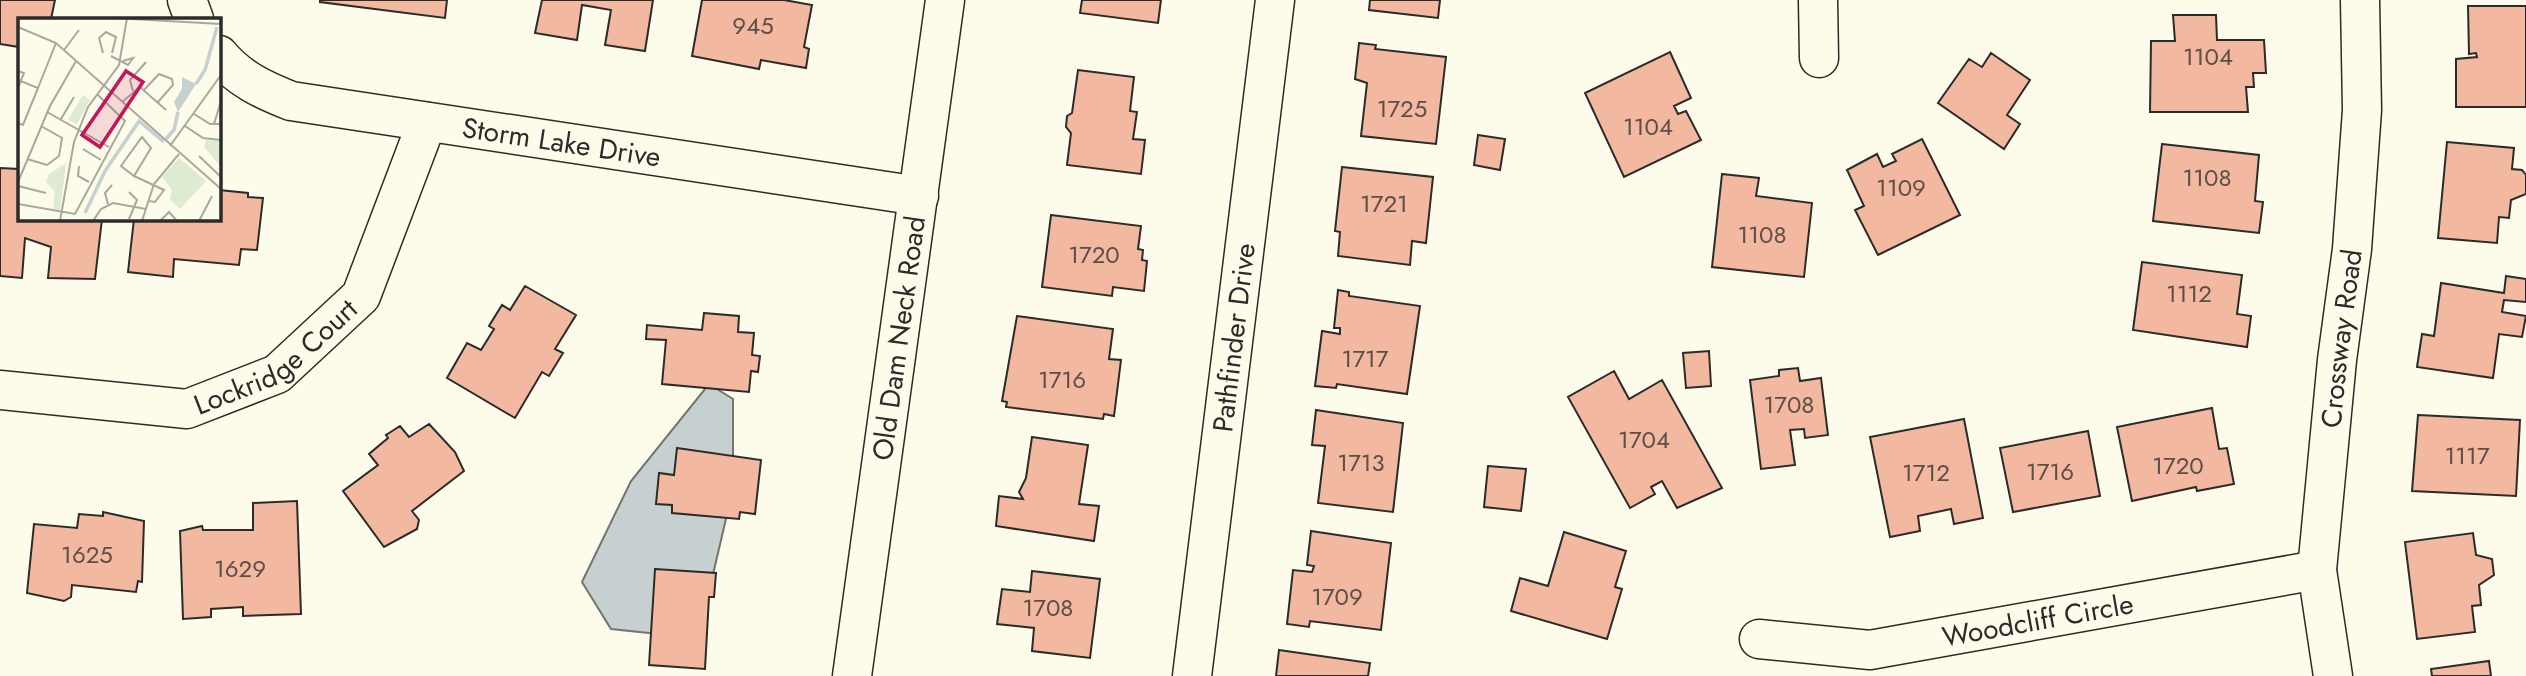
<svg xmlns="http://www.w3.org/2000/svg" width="2526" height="676" viewBox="0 0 2526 676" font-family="Jost,sans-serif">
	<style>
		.water { fill: #c7d0d0; stroke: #74746e; stroke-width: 2 }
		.building { fill: #f2b8a0; stroke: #2b2b2b; stroke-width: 2 }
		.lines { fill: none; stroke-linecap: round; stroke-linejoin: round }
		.street-casing { stroke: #2b2b2b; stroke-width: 41 }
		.secondary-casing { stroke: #2b2b2b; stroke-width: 41 }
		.street { stroke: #fdfbea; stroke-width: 38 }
		.secondary { stroke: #fdfbea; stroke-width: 38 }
		.labels { text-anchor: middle; stroke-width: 5; stroke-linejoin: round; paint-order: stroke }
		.number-label { font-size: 24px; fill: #5d4e48 }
		.street-label { font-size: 28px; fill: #2b2b2b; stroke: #fdfbea }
		.inset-river { fill: none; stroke: #c7d0d0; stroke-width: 3.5 }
		.inset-road { fill: none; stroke: #a9a89e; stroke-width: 2 }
		.view { fill: #c2185b; fill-opacity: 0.15; stroke: #c2185b; stroke-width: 3.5 }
		.inset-edge { fill: none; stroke: #2b2b2b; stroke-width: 3.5 }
	</style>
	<rect width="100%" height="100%" fill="#fdfbea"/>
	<path class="water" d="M 709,384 L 733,399 L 733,489 L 703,617 L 668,635 L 611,629 L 582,582 L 631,481 Z"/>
	<path class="building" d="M 0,0 L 55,0 L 51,19 L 19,19 L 19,47 L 0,44 Z
		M 320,0 L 447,0 L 445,18 L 320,2 Z
		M 542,0 L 653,0 L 645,51 L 605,45 L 611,10 L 582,5 L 577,40 L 535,33 Z
		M 702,0 L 784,0 L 812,5 L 804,47 L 809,49 L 806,68 L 761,60 L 759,69 L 692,56 Z
		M 1082,0 L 1161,0 L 1158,23 L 1080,13 Z
		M 1370,0 L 1440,0 L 1438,18 L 1369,10 Z
		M 2468,6 L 2526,6 L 2526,107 L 2456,107 L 2456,59 L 2477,57 L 2476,53 L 2469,54 Z
		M 2173,15 L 2216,15 L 2217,40 L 2264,40 L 2266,73 L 2253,73 L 2254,87 L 2246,87 L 2248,112 L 2150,112 L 2151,41 L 2175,41 Z
		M 1359,43 L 1376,45 L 1375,49 L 1446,57 L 1436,144 L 1361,136 L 1367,83 L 1355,79 Z
		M 1670,52 L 1691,98 L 1674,106 L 1678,114 L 1686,111 L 1701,140 L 1624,177 L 1585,93 Z
		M 1991,53 L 2030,80 L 2007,115 L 2020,124 L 2004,149 L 1938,103 L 1969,59 L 1982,67 Z
		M 1078,70 L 1134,77 L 1130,111 L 1137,112 L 1133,139 L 1145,140 L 1141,174 L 1067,165 L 1071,133 L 1066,127 L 1067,116 L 1072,113 Z
		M 1478,135 L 1505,139 L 1500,170 L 1474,165 Z
		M 1922,139 L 1960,215 L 1878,255 L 1855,210 L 1864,206 L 1847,170 L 1877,154 L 1883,167 L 1896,161 L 1892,154 Z
		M 2447,142 L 2514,148 L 2512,169 L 2522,170 L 2526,175 L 2526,194 L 2511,200 L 2509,218 L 2499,217 L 2497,243 L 2438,238 Z
		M 2162,144 L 2259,155 L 2255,201 L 2263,202 L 2259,233 L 2153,221 Z
		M 1342,167 L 1433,177 L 1426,243 L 1412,241 L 1410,265 L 1338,256 L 1340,232 L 1335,231 Z
		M 0,168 L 19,169 L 19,219 L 102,219 L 95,279 L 48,278 L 51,247 L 25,238 L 22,278 L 0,276 Z
		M 1722,174 L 1759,178 L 1756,196 L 1812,203 L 1804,277 L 1712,267 Z
		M 219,190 L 248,193 L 248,197 L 263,198 L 257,250 L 241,249 L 239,265 L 174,259 L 173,277 L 128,272 L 134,219 L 219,219 Z
		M 1051,215 L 1141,226 L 1138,249 L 1143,250 L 1142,260 L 1147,261 L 1144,291 L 1113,287 L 1112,296 L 1042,287 Z
		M 2142,262 L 2242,275 L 2237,314 L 2251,316 L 2247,347 L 2133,330 Z
		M 2506,276 L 2526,279 L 2526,302 L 2504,300 L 2502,312 L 2526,316 L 2522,337 L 2499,334 L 2493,378 L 2417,367 L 2422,334 L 2434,336 L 2441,283 L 2504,293 Z
		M 525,286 L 576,315 L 555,349 L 563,353 L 549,376 L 542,372 L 515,418 L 447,378 L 467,343 L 481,350 L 494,329 L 489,326 L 502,305 L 510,310 Z
		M 1338,290 L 1349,292 L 1349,296 L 1420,306 L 1407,394 L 1337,384 L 1336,388 L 1315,386 L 1322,331 L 1340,334 L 1340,328 L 1334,328 Z
		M 704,313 L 739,316 L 738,332 L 754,333 L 752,355 L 760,356 L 758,372 L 751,371 L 749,392 L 662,384 L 666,340 L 646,339 L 647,325 L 702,330 Z
		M 1017,316 L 1113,329 L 1109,359 L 1121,360 L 1114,416 L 1104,414 L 1103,419 L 1006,407 L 1007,402 L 1002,401 Z
		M 1709,351 L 1711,386 L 1686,388 L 1683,353 Z
		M 1798,368 L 1800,381 L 1821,378 L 1828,435 L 1805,438 L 1804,429 L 1790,430 L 1795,465 L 1761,469 L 1750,380 L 1779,376 L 1779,370 Z
		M 1614,371 L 1629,399 L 1662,380 L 1722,488 L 1677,508 L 1662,481 L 1651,487 L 1655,494 L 1630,508 L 1568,397 Z
		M 2212,408 L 2219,449 L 2227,448 L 2234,484 L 2197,491 L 2196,487 L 2132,501 L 2117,427 Z
		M 1316,410 L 1403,423 L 1393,512 L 1318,503 L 1325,446 L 1312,445 Z
		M 2418,415 L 2520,420 L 2516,496 L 2412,491 Z
		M 1964,419 L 1983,518 L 1954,524 L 1951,509 L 1918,516 L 1920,531 L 1890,537 L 1870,437 Z
		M 429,424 L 455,452 L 464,471 L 412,511 L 419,520 L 417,529 L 384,547 L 343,491 L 378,465 L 369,454 L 388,438 L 386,435 L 400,426 L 409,437 Z
		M 2088,431 L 2100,496 L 2013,512 L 2000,448 Z
		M 1032,437 L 1088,445 L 1079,504 L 1099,506 L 1094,541 L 996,526 L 999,496 L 1023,499 L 1019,492 L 1026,478 Z
		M 677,448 L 761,460 L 755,514 L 740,512 L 739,519 L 672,513 L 672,505 L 656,504 L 659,473 L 674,475 Z
		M 1488,466 L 1526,469 L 1521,511 L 1484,507 Z
		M 297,501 L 301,614 L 243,616 L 243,607 L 211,609 L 211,617 L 183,619 L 180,531 L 202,526 L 203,530 L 253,530 L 253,503 Z
		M 103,512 L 144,521 L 142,582 L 138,581 L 136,592 L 72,585 L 71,597 L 64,601 L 27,593 L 34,524 L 77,528 L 79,514 L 103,516 Z
		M 1311,531 L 1391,543 L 1381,630 L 1310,621 L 1309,627 L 1287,624 L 1293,570 L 1312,572 L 1314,566 L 1307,565 Z
		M 1564,532 L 1626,551 L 1615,587 L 1622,589 L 1607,639 L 1511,611 L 1520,578 L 1548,586 Z
		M 2473,533 L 2476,555 L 2492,559 L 2494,575 L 2479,585 L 2481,605 L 2472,606 L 2475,632 L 2417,639 L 2405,542 Z
		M 655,569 L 716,573 L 714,597 L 709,597 L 705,669 L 649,665 Z
		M 1032,571 L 1100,579 L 1090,658 L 1032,651 L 1034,628 L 997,624 L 1002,589 L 1030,592 Z
		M 1279,650 L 1370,663 L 1368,676 L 1276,676 Z
		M 2489,661 L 2491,676 L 2432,676 L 2431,669 Z"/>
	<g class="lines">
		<defs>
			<g id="street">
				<path d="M 187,0 L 194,19"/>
				<path d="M 1818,0 L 1819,58"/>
				<path id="s1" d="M 219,55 C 239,79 263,90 291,101 L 919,196"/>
				<path id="s2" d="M 0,390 L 187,409 L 277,374 L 361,296 L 427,122"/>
				<path id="s3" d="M 1759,639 L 1870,650 L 2317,570"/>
				<path id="s4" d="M 1192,676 L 1275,0"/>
				<path id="s5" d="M 2333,676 L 2317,570 L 2337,360 L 2352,249 L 2362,110 L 2360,0"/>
			</g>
			<g id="secondary">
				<path id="s6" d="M 852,676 L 945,0"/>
			</g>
		</defs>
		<use href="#street" class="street-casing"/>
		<use href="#secondary" class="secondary-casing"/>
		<use href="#street" class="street"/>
		<use href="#secondary" class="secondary"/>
	</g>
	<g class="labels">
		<g class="number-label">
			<text x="753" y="34">945</text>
			<text x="2208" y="65">1104</text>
			<text x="1402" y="117">1725</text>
			<text x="1648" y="135">1104</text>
			<text x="2207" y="186">1108</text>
			<text x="1901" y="196">1109</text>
			<text x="1384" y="212">1721</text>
			<text x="1762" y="243">1108</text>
			<text x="1094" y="263">1720</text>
			<text x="2189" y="302">1112</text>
			<text x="1365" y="367">1717</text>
			<text x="1062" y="388">1716</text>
			<text x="1789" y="413">1708</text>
			<text x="1644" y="448">1704</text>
			<text x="2467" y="464">1117</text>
			<text x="1361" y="471">1713</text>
			<text x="2178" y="474">1720</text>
			<text x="2050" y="480">1716</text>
			<text x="1926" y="481">1712</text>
			<text x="87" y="563">1625</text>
			<text x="240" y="577">1629</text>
			<text x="1337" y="605">1709</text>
			<text x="1048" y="616">1708</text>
		</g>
		<g class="street-label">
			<text dy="10" stroke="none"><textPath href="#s1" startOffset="360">Storm Lake Drive</textPath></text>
			<text dy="10" stroke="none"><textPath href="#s6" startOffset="341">Old Dam Neck Road</textPath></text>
			<text dy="10" stroke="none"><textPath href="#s4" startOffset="341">Pathfinder Drive</textPath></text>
			<text dy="10" stroke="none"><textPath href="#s5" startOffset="340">Crossway Road</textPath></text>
			<text dy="10" stroke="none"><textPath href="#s2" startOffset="292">Lockridge Court</textPath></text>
			<text dy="10" stroke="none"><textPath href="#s3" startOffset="282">Woodcliff Circle</textPath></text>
		</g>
	</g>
	<g transform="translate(18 18)">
		<rect width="203" height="203" fill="#fdfbea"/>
		<path d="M 65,77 L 72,82 L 59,106 L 50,102 ZM 188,122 L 203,123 L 203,149 L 186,129 ZM 161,140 L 188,163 L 162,191 L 152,181 L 154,172 L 144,159 ZM 48,145 L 42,193 L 35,192 L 37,174 L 28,164 L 31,156 Z" fill="#deebd1"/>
		<path d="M 164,59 L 178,66 L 160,94 L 156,84 L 164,71 Z" fill="#c7d0d0"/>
		<path class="inset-river" d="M 178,66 L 187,52 L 199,9M 148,121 L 156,112 L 160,94M 67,195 L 87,153 L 121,103 L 146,124"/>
		<path class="inset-road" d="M 95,0 L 203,6M 0,9 L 38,25 L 203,171M 46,32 L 61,12M 85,35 L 81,20 L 88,14 L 98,19 L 94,35M 93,38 L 110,47 L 115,40 L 105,43M 0,53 L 6,55 L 0,70M 0,62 L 20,70 L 5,107 L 0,105M 20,70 L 38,25M 126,72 L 141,56 L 154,61 L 155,67 L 140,84M 115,73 L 112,62 L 128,44M 104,84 L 122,69 L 148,92M 29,94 L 91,129M 176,96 L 192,106 L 203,106M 43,101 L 56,79M 196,106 L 203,83M 167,108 L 185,120 L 203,122M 124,119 L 133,130 L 116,158 L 103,148 ZM 152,128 L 203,57M 65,131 L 83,142M 181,138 L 203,159M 9,141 L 29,147 L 41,138 L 44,120 L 23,108M 61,148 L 60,158 L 71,164M 116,158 L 146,172 L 137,184 L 131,183M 0,164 L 32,88 L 58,43M 0,168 L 28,175M 0,186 L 57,196 L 107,103 L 79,76M 90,186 L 87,175 L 94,167M 111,201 L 119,182 L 111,174M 42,203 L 56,124 L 70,89 L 101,47 L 109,0M 75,203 L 83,191 L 95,185 L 128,191M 124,203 L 136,166 L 161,136M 142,203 L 151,194 L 159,203M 181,203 L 194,178"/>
		<path class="view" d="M 108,53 L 125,64 L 82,129 L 64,117 Z"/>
		<rect width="203" height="203" class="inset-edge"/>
	</g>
</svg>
